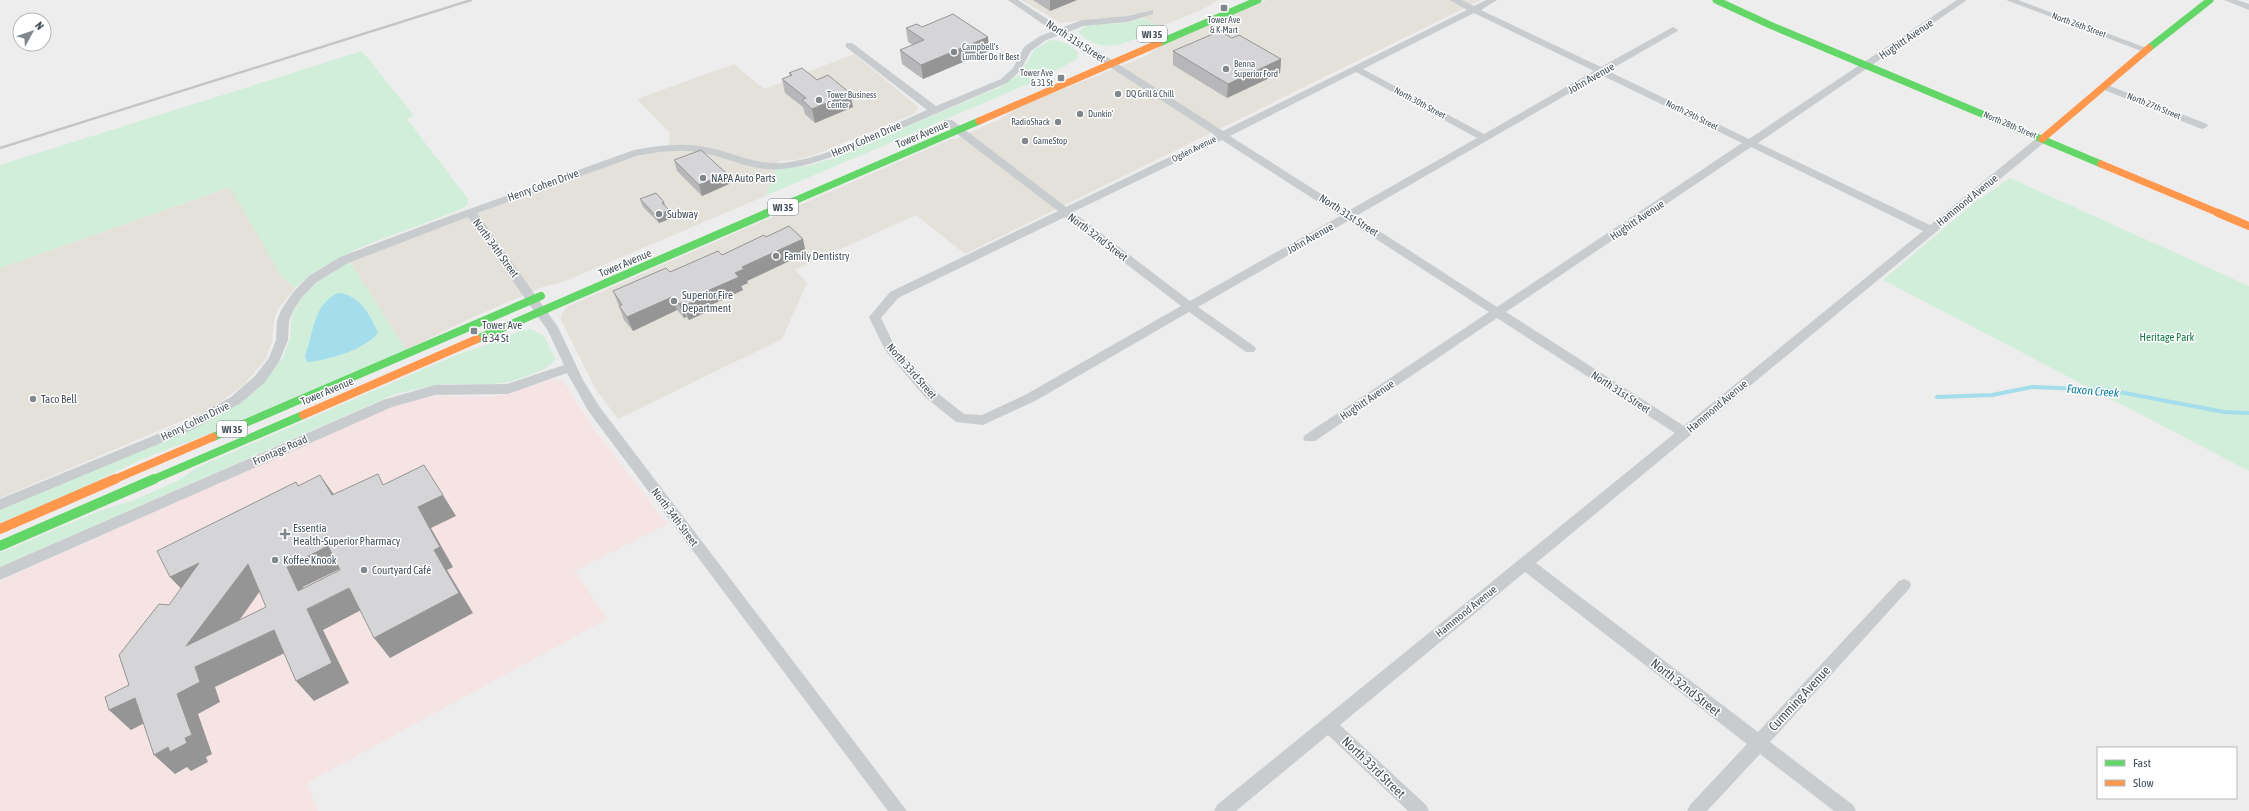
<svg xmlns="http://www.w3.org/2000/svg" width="2249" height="811" viewBox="0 0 2249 811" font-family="'Asap Condensed',sans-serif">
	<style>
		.commercial { fill: #e3e1da }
		.medical { fill: #f5e4e3 }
		.green { fill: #d1eedb }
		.water { fill: #a4deec }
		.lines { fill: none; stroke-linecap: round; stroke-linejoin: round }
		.stream { stroke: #a4deec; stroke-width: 4 }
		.street { fill: #c9ccce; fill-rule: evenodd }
		.fast-far2 { stroke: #63d668; stroke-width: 7 }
		.fast-far1 { stroke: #63d668; stroke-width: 8 }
		.fast { stroke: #63d668; stroke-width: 10 }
		.slow-far2 { stroke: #ff974d; stroke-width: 7 }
		.slow-far1 { stroke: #ff974d; stroke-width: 8 }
		.slow { stroke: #ff974d; stroke-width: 10 }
		.rail { stroke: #c3c5c7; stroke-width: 2.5 }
		.wall { fill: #b7b7b9 }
		.shaded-wall { fill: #959596 }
		.building { fill: #d5d5d7; stroke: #959596; fill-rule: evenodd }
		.poi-dot { fill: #80878d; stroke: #fff; stroke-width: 1.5 }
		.labels { text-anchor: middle; stroke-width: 3; stroke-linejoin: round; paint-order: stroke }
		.far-poi-label { font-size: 9px; fill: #445059; stroke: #fff; text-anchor: start }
		.far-street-label { font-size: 9px; fill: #445059; stroke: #fff }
		.shield { fill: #fff; stroke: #7c848b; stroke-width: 1 }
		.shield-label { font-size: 10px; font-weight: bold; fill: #445059 }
		.street-label { font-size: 11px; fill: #445059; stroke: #fff }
		.poi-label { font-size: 11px; fill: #445059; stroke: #fff; text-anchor: start }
		.park-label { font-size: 11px; fill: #167946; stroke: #fff }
		.water-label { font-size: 12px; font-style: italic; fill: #0c819e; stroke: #fff }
		.near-street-label { font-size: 13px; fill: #445059; stroke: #fff }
	</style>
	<rect width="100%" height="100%" fill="#eeeded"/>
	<path class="commercial" d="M 1021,0 L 1219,0 L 1203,9 L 1160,27 L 1136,13 L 1116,18 L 1097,18 L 1061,23 Z
		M 1267,0 L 1481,0 L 965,254 L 916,215 L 795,270 L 807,283 L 782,339 L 618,419 L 595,388 L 561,320 L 561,315 L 568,306 L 951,139 L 956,139 L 1000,119 L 1019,107 L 1146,56 L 1162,45 Z
		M 854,54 L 916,105 L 918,107 L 916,113 L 814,155 L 796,160 L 779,161 L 765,196 L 563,282 L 543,287 L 473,317 L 406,350 L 350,262 L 495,206 L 622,161 L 647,154 L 668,151 L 670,133 L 637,99 L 734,64 L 764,89 Z
		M 231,187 L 282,277 L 295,288 L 278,309 L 274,320 L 272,342 L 265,360 L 244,385 L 212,408 L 0,498 L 0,268 Z"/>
	<path class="medical" d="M 551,380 L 563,381 L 594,429 L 667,524 L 575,571 L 607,619 L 307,783 L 318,811 L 0,811 L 0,581 L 384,409 L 421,398 L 440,396 L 488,397 L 503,395 Z"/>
	<path class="green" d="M 1144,18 L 1160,27 C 1138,37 1113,54 1090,41 C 1086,38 1080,36 1078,31 L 1087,25 L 1126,23 Z
		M 1051,40 C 1061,40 1072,45 1078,53 L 1077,59 L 1038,80 L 765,196 L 776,169 L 807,166 L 828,160 L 1000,87 L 1020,74 L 1035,49 Z
		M 362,51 L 414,116 L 407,119 L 468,199 L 468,204 L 465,207 C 408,233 342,245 295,288 L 282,277 L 230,187 L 0,268 L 0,165 Z
		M 2010,178 L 2249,286 L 2249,471 L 1883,280 L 1974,203 Z
		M 350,262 L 406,350 L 189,442 C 155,452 125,467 93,483 C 63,498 31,510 0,523 L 0,510 L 209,421 L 247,398 L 261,386 L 283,358 L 290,338 L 292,314 L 304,295 L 322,278 Z
		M 531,329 L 544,336 L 555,358 L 554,362 L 545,369 L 510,382 L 486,385 L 443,384 L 395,394 L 0,567 L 0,553 L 99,511 L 134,500 L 177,481 L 198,467 L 456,355 L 486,345 L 522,330 Z"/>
	<path class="water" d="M 338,293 C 360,295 369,314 378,332 C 368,349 326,361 307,362 L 305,356 C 314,333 313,304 338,293 Z"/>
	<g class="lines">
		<path class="stream" d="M 1937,397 L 1992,395 L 2032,387 L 2109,390 L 2224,412 L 2249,413"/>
		<path class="street" d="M 1008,0 L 1018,0 L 1061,28 L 1082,20 L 1127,16 L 1153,10 L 1153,14 L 1128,22 L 1083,26 L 1068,32 L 1223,131 L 1467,10 L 1450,0 L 1461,0 L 1474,6 L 1486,0 L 1497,0 L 1481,10 L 1601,67 L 1673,27 L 1678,30 L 1676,32 L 1608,71 L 1749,139 L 1957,0 L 1967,0 L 1758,143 L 1930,225 L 2038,137 L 2046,137 L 2046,141 L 1536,563 L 1758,732 L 1899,581 L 1904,579 L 1909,581 L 1911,585 L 1909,589 L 1770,742 L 1853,805 L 1856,811 L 1834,811 L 1760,754 L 1707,811 L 1687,811 L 1690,805 L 1747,744 L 1525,572 L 1340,725 L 1426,805 L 1429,811 L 1408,811 L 1328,735 L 1236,811 L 1214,811 L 1217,805 L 1675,433 L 1497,318 L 1315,441 L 1305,441 L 1303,438 L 1305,435 L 1489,312 L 1348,221 L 1198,307 L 1254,346 L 1256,349 L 1254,352 L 1246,352 L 1189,312 L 1035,401 L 983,425 L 956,422 L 925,397 L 885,350 L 869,317 L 890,292 L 1058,211 L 944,124 L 944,120 L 952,120 L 1066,207 L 1215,135 L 1060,35 L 1046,40 L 1031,51 L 1020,71 L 1007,83 C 968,100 930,116 891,133 C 856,147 820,165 782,169 C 756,172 733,160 708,154 C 684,148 660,151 637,156 L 477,213 L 558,327 L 583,380 L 599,406 L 907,811 L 888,811 L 589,412 L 567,373 L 508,394 L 435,395 L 392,407 L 0,580 L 0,567 L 383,400 L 435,385 L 507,384 L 564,365 L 548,331 L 468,217 L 348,263 L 317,282 L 302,297 L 293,311 L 289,321 L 288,340 L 279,362 L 265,382 L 241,403 L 192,430 L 0,510 L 0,499 L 182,424 L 231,397 L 255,376 L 269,358 L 276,340 L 277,321 L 281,310 L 294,291 L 309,276 L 340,257 L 433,222 L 634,150 C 660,145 684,142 710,148 C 734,153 756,165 781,163 C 827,159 885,128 927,110 L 846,47 L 846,43 L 852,43 L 936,106 L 1001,79 L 1013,68 L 1024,47 L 1040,36 L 1053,31 ZM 1474,13 L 1594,71 L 1484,134 L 1363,69 ZM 1356,72 L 1477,138 L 1348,211 L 1230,136 ZM 1601,75 L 1742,143 L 1497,307 L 1356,216 ZM 1222,140 L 1340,216 L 1190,301 L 1073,212 ZM 1751,147 L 1923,231 L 1684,426 L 1506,312 ZM 1065,217 L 1181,306 L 1025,395 L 982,415 L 964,414 L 935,391 L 894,345 L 881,318 L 898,298 Z
			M 2006,0 L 2018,0 L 2152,50 L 2150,52 L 2144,52 Z
			M 2224,0 L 2237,0 L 2249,4 L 2249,10 Z
			M 2105,84 L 2207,124 L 2208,126 L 2203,129 L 2199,128 L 2102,89 L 2100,87 Z"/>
		<path class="fast-far2" d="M 1716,0 L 1770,25 L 2101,164
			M 1159,43 L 1258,0
			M 2149,48 L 2210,0
			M 764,214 L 979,121"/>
		<path class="fast-far1" d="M 477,339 L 767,213
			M 213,437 L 541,296
			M 152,480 L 303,415"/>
		<path class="fast" d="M 0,546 L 154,479"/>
		<path class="slow-far2" d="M 979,121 L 1159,43
			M 2042,139 L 2149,48
			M 2101,164 L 2221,214"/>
		<path class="slow-far1" d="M 2218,213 L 2249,226
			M 303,415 L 477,339
			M 113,480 L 213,437"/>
		<path class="slow" d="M 0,529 L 115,479"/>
		<path class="rail" d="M 0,148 L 471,0"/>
	</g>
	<path class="wall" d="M 1033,0 L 1077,0 L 1050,11 Z
		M 922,27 L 988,37 L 989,51 L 923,79 L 902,64 L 900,50 L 913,45 L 908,42 L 906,28 Z
		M 1232,38 L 1281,59 L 1280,73 L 1227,98 L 1173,65 L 1173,51 Z
		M 789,73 L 817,80 L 850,93 L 853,107 L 815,123 L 805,114 L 803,107 L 785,93 L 782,79 L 790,76 Z
		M 674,160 L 726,173 L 729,184 L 702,196 L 677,171 Z
		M 640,199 L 664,202 L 666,207 L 672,218 L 659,223 L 643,207 Z
		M 766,237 L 806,253 L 747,281 L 748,283 L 741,286 L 743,290 L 711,305 L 713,309 L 689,320 L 686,317 L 684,318 L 677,310 L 633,331 L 624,320 L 619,306 L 613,291 L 670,272 L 722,255 Z"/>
	<path class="shaded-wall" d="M 1050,0 L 1077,0 L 1050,11 Z
		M 988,37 L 989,51 L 923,79 L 921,65 Z
		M 1281,59 L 1280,73 L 1227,98 L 1228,84 Z
		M 850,93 L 853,107 L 815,123 L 812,109 Z
		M 726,173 L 729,184 L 702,196 L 699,185 Z
		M 669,210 L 672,218 L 659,223 L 656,216 Z
		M 803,239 L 806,253 L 747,281 L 748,283 L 741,286 L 743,290 L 711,305 L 713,309 L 689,320 L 684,306 L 705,292 L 735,273 L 742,267 Z
		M 672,297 L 677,310 L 633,331 L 627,317 Z
		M 681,303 L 686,317 L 684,318 L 679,304 Z
		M 320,475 L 335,496 L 332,495 Z
		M 443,495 L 456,516 L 431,528 L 453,567 L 447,570 L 473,613 L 390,658 L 374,638 L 434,550 L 418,507 Z
		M 328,546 L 344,567 L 303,587 L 312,607 L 349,588 L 365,608 L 323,630 L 349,683 L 314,701 L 296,681 L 298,591 L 287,567 Z
		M 199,563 L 190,598 L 170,577 Z
		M 248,564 L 265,584 L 211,660 L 274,630 L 291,650 L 215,687 L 220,702 L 198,714 L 212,754 L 206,757 L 208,762 L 191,771 L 187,767 L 175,774 L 154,755 L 185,738 L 177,694 L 195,667 L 186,646 Z
		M 135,698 L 156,717 L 131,730 L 109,710 Z"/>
	<path class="building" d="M 953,14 L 988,37 L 921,65 L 900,50 L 924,40 L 906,28 L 917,24 L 922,27 Z
		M 1220,31 L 1232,38 L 1239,35 L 1281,59 L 1228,84 L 1173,51 Z
		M 802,68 L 817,80 L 828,75 L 850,93 L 812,109 L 802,100 L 806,98 L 782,79 L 792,75 L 789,73 Z
		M 701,150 L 726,173 L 699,185 L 674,160 Z
		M 656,193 L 664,202 L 662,203 L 669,210 L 656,216 L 640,199 Z
		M 789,226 L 803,239 L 742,267 L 744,269 L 735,273 L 739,277 L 705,292 L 708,295 L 684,306 L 681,303 L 679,304 L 672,297 L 627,317 L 619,306 L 622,305 L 613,291 L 666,268 L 670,272 L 718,251 L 722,255 L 764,235 L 766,237 Z
		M 424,465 L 443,495 L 418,507 L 440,547 L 434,550 L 459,593 L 374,638 L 349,588 L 307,609 L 332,663 L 296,681 L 274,630 L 195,667 L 200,682 L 177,694 L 192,735 L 185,738 L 187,743 L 170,752 L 168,747 L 154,755 L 135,698 L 109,710 L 105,697 L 129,685 L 119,655 L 159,604 L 169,605 L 199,563 L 170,577 L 157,551 L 296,482 L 298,486 L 320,475 L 332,495 L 378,474 L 383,485 ZM 328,546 L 340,570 L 298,591 L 287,567 ZM 248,564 L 266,607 L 186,646 Z"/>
	<g class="poi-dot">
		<rect x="1220" y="4" width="8" height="8" rx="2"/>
		<circle cx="954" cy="52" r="4"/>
		<circle cx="1226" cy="69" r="4"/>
		<rect x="1057" y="74" width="8" height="8" rx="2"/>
		<circle cx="1118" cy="94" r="4"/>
		<circle cx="819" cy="100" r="4"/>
		<circle cx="1080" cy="114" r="4"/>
		<circle cx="1058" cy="122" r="4"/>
		<circle cx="1025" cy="141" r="4"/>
		<circle cx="703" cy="178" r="4"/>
		<circle cx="659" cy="214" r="4"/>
		<circle cx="776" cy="256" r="4"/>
		<circle cx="674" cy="301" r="4"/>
		<rect x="470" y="327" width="8" height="8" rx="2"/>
		<circle cx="33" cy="399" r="4"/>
		<path d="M283 528h4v4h4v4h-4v4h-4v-4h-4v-4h4z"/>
		<circle cx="275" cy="560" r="4"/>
		<circle cx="364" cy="570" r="4"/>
	</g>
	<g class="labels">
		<g class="far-poi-label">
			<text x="1224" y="23" text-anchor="middle">Tower Ave<tspan x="1224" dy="10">&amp; K-Mart</tspan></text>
			<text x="962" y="50">Campbell's<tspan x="962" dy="10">Lumber Do It Best</tspan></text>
			<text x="1234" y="67">Benna<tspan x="1234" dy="10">Superior Ford</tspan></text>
			<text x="1053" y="76" text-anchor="end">Tower Ave<tspan x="1053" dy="10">&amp; 31 St</tspan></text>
			<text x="1126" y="97">DQ Grill &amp; Chill</text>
			<text x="827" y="98">Tower Business<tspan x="827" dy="10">Center</tspan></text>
			<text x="1088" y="117">Dunkin'</text>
			<text x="1050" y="125" text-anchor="end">RadioShack</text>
			<text x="1033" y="144">GameStop</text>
		</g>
		<g class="far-street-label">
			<text transform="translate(2079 25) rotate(20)" y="3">North 26th Street</text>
			<text transform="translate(1420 103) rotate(28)" y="3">North 30th Street</text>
			<text transform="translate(2154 106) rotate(22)" y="3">North 27th Street</text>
			<text transform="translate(1692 115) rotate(26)" y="3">North 29th Street</text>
			<text transform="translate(2010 125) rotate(23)" y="3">North 28th Street</text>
			<text transform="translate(1194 149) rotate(-26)" y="3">Ogden Avenue</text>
		</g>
		<g class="shield">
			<rect x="1137" y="26" width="30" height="16" rx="3"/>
			<rect x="768" y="199" width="30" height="16" rx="3"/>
			<rect x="217" y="421" width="30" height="16" rx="3"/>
		</g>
		<g class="shield-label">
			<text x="1152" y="38">WI 35</text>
			<text x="783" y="211">WI 35</text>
			<text x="232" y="433">WI 35</text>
		</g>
		<g class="street-label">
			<text transform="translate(1906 39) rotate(-34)" y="4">Hughitt Avenue</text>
			<text transform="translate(1076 41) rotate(33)" y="4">North 31st Street</text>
			<text transform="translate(1591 78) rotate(-30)" y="4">John Avenue</text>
			<text transform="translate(922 134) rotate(-23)" y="4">Tower Avenue</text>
			<text transform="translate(866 139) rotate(-23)" y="4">Henry Cohen Drive</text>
			<text transform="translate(543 185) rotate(-20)" y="4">Henry Cohen Drive</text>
			<text transform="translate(1967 200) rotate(-39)" y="4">Hammond Avenue</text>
			<text transform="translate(1349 215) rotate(33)" y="4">North 31st Street</text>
			<text transform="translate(1637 220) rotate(-34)" y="4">Hughitt Avenue</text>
			<text transform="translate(1098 237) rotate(37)" y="4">North 32nd Street</text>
			<text transform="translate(1310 238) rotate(-30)" y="4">John Avenue</text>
			<text transform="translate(496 248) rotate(54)" y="4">North 34th Street</text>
			<text transform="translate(625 263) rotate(-23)" y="4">Tower Avenue</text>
			<text transform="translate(912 371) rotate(49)" y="4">North 33rd Street</text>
			<text transform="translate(327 391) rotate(-23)" y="4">Tower Avenue</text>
			<text transform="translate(1621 392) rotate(33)" y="4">North 31st Street</text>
			<text transform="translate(1367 400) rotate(-34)" y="4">Hughitt Avenue</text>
			<text transform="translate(1717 406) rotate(-40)" y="4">Hammond Avenue</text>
			<text transform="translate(195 421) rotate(-26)" y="4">Henry Cohen Drive</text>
			<text transform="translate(280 450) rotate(-24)" y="4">Frontage Road</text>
			<text transform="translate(675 517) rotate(53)" y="4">North 34th Street</text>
			<text transform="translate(1466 611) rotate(-39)" y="4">Hammond Avenue</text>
		</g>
		<g class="poi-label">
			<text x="711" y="182">NAPA Auto Parts</text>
			<text x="667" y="218">Subway</text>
			<text x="784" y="260">Family Dentistry</text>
			<text x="682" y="299">Superior Fire<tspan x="682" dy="13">Department</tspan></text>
			<text x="482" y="329">Tower Ave<tspan x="482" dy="13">&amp; 34 St</tspan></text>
			<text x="41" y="403">Taco Bell</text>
			<text x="293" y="532">Essentia<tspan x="293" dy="13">Health-Superior Pharmacy</tspan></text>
			<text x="283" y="564">Koffee Knook</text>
			<text x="372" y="574">Courtyard Café</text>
		</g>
		<g class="park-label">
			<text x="2167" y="341">Heritage Park</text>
		</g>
		<g class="water-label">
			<text transform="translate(2093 391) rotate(5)" y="4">Faxon Creek</text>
		</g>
		<g class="near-street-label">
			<text transform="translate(1686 687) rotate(38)" y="5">North 32nd Street</text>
			<text transform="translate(1799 698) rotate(-47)" y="5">Cumming Avenue</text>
			<text transform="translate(1374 767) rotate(44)" y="5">North 33rd Street</text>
		</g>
	</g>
	<rect x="2097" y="747" width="140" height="52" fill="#ffffff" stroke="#b4b9bd"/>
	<rect x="2105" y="760" width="20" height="6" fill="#63d668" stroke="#b4b9bd"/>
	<text x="2133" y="767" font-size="12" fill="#445059">Fast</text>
	<rect x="2105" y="780" width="20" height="6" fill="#ff974d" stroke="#b4b9bd"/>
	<text x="2133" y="787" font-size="12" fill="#445059">Slow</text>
	<g transform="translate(32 32) rotate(50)"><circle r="19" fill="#ffffff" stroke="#b4b9bd"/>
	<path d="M0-3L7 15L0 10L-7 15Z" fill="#80878d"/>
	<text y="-6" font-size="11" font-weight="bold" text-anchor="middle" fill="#445059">N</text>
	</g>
</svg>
